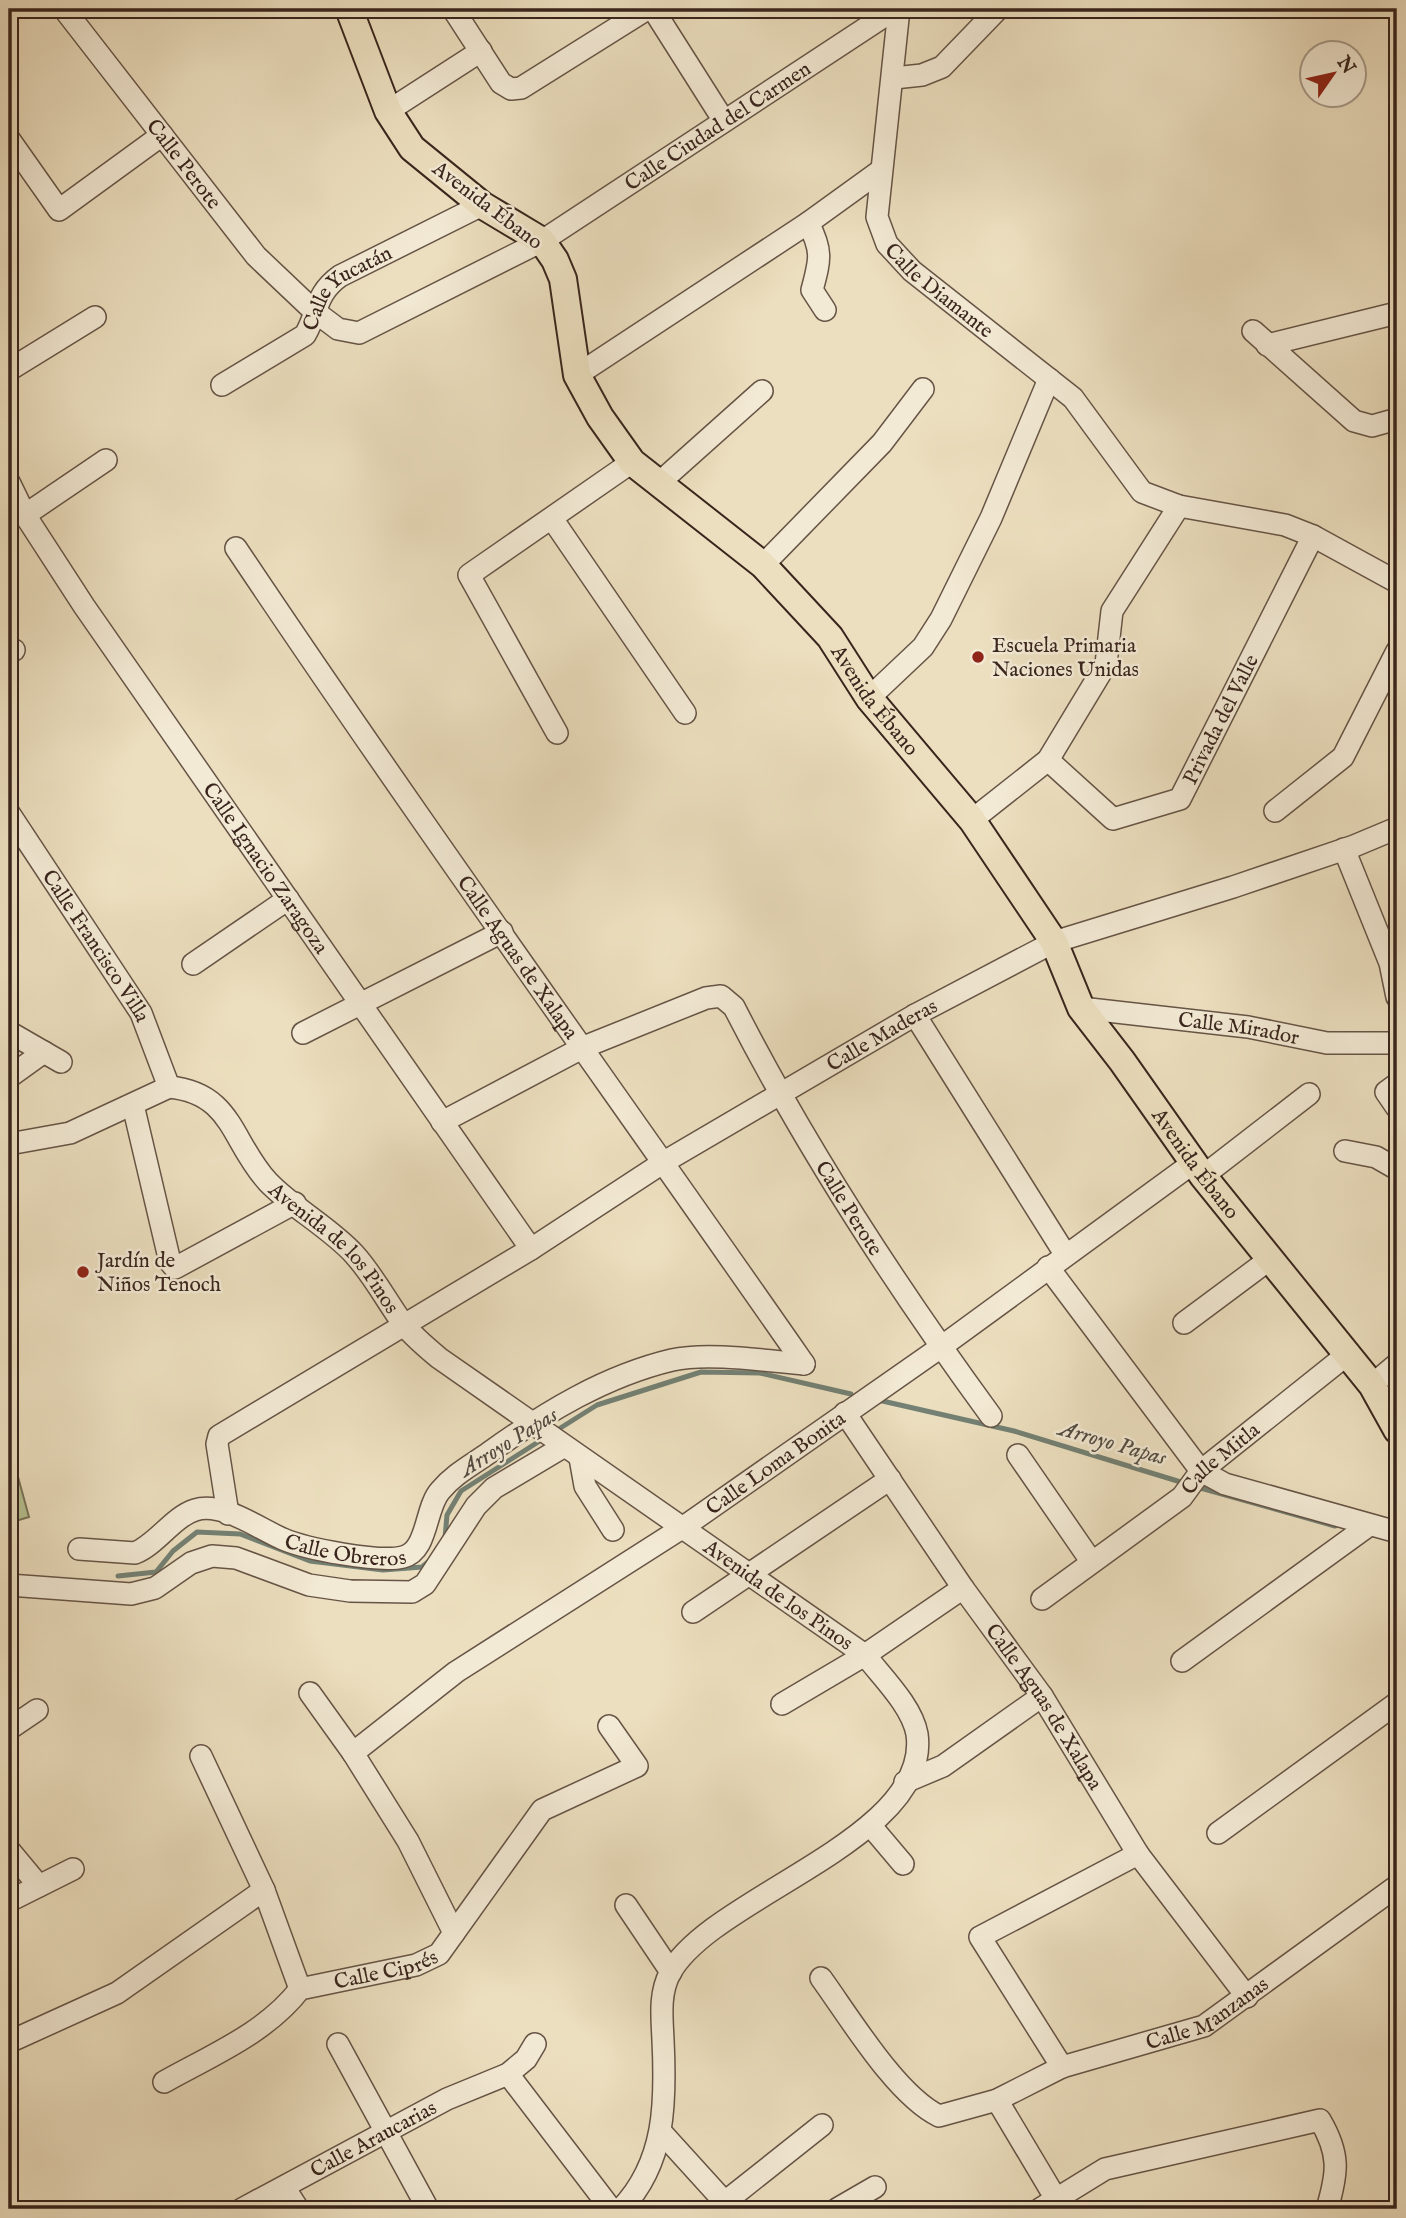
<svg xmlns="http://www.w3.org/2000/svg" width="1406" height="2218" viewBox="0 0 1406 2218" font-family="'IM FELL English',serif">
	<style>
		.green { fill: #b7c292; stroke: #787458; stroke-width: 2 }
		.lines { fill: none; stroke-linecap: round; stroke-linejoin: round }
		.stream { stroke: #738073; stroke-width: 5 }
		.minor-casing { stroke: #665446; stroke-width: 24 }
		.major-casing { stroke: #39251d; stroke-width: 30 }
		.minor { stroke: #f3ead5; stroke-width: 21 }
		.major { stroke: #ecdfbf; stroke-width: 26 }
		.poi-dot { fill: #8f2418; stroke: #f3ead5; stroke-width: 2.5 }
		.labels { text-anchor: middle; stroke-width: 5; stroke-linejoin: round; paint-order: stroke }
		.street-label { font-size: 21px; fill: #39251d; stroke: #f3ead5 }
		.poi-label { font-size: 21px; fill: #39251d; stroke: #f3ead5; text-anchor: start }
		.water-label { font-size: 23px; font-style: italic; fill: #514b41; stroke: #f3ead5 }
	</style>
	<rect width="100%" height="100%" fill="#ecdfbf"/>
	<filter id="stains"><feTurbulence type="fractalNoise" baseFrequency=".00286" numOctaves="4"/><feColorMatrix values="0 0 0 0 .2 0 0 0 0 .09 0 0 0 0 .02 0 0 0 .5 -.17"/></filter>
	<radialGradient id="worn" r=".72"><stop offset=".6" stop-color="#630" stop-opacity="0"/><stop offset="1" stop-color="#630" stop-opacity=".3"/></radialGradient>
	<path class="green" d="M 9,1444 L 29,1517 L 9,1523 Z"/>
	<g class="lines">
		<path class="stream" d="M 878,1400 L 1014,1431 L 1184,1483
			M 554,1432 L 597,1405 L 701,1372 L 760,1373 L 851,1394
			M 1197,1487 L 1335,1526
			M 445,1538 L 447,1515 L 461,1491 L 546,1437
			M 118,1576 L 156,1572 L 173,1551 L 197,1532 L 240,1534 L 310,1561 L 383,1570 L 422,1567 L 428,1562"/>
		<defs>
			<g id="minor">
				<path id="s1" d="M 64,9 L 256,256 L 314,311 L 338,329 L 359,333 L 542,241 L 895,9"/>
				<path d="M 453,9 L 501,83 L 511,89 L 521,88 L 647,9"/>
				<path d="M 653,9 L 724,121"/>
				<path id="s2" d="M 899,9 L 877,217 L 887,244 L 912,271 L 1073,398 L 1142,492 L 1179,506 L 1285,525 L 1313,536 L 1397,582"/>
				<path d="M 894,78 L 922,75 L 942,67 L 998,9"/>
				<path d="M 388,111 L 481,51"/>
				<path d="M 9,139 L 59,210 L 162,135"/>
				<path d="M 808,223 C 823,251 820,260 812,290 L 825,310"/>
				<path d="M 1253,331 L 1354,421 L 1372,426 L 1397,419"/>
				<path d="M 1267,345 L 1397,313"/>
				<path d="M 9,370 L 95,317"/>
				<path d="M 577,375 L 808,223 L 880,171"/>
				<path id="s3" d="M 222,385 L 305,335 C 319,311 315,294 340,276 L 482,205"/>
				<path id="s4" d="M 9,482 L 25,515 L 84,606 L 531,1249"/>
				<path d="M 659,483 L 762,391"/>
				<path d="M 25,515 L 106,460"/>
				<path d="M 553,520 L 685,713"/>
				<path id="s5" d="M 236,548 C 420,823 615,1092 804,1364"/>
				<path d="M 763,565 L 882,443 L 923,389"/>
				<path d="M 9,652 L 14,650"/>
				<path d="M 869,698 L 923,647 L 941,619 L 991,518 L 1049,379"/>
				<path d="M 557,733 L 469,575 L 632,462"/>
				<path id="s6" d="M 1048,760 L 1113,819 L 1180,799 L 1313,536"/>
				<path d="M 1275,811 L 1343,757 L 1397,651"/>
				<path id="s7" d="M 9,813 L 141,1013 L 169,1087"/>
				<path d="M 972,820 L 1048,760 L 1106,664 L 1112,611 L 1179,506"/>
				<path d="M 1344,849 L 1390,963 L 1397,997"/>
				<path d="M 193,964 L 288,899"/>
				<path id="s8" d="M 1081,1008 L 1248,1027 L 1327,1043 L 1397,1043"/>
				<path d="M 915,1015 L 1065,1254"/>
				<path d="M 9,1032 L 61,1062"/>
				<path d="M 303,1033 L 502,932"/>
				<path d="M 12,1075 L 44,1052"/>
				<path d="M 1397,1084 L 1386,1092 L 1397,1108"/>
				<path id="s9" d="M 169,1087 C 233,1093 231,1142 268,1182 C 294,1209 329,1227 354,1254 C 374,1276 387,1302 404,1325 C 414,1337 427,1348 439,1358 L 865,1655 C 882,1677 912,1706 917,1734 C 932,1839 712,1896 670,1973 C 659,1994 662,2017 663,2040 C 666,2101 666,2162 621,2209"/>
				<path d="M 133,1105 L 170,1262 L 175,1268 L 295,1203"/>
				<path id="s10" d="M 442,1122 L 584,1047 L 706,998 L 721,996 L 734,1007 C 807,1150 896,1286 991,1416"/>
				<path d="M 9,1144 L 70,1133 L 169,1087"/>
				<path d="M 1345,1151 L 1376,1157 L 1397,1169"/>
				<path d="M 1203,1176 L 1309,1094"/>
				<path d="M 1048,1267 L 1201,1471 L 1225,1484 L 1397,1532"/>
				<path d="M 1184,1323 L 1270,1259"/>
				<path d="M 1372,1385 L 1397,1364"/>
				<path id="s11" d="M 845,1413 L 963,1588 L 1042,1696 L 1138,1854 L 1247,1997"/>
				<path d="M 1018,1455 L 1091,1561"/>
				<path d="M 580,1458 L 585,1486 L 613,1530"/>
				<path id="s12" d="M 228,1514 L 217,1444 L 219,1436 L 531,1249 L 664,1162 L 915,1015 L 1054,942 L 1233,887 L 1354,846 L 1397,828"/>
				<path id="s13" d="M 79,1549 L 135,1553 C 157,1544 173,1517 195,1510 C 222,1501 259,1529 283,1539 C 306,1549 380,1563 403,1557 C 428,1551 425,1508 440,1491 C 454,1474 472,1465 490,1452 C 546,1412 605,1376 672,1360 C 708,1352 767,1361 804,1364"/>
				<path d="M 9,1585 L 131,1594 L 155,1588 L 191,1563 L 212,1556 L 236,1558 L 309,1585 L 350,1591 L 412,1592 L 425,1584 L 476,1506 L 494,1488 L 563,1447"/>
				<path id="s14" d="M 1042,1599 L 1182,1497 L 1201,1471 L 1349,1353"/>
				<path d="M 693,1612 L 890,1479"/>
				<path d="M 1182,1661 L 1368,1526"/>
				<path d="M 310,1693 L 353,1753 L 408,1841 L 454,1933"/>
				<path d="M 782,1704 L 865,1655 L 963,1588"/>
				<path d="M 9,1729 L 37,1710"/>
				<path id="s15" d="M 353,1753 L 456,1672 L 682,1528 L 941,1347 L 1193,1163"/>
				<path d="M 201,1756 L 264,1890 L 300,1989"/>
				<path d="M 905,1782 L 943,1766 L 1042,1696"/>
				<path d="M 870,1825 L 903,1864"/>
				<path d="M 1218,1833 L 1397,1703"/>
				<path d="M 9,1850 L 39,1886"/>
				<path d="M 9,1901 L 73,1869"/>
				<path d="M 626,1905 L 671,1972"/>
				<path id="s16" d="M 821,1978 C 850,2018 896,2095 939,2116 L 997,2100 L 1062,2067 L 1204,2026 L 1397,1886"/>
				<path d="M 9,2042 L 117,1993 L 264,1890"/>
				<path d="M 338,2044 L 428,2209"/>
				<path d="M 1062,2067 L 980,1937 L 1138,1854"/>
				<path d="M 508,2074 L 611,2209"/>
				<path id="s17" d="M 164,2082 C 212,2055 266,2033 300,1989 L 416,1965 L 439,1954 L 542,1810 L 637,1766 L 609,1726"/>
				<path d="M 997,2100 L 1062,2209"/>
				<path d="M 662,2133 L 731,2209"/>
				<path d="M 284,2187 L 298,2209"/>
				<path d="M 725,2202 L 822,2125"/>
				<path id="s18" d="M 242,2209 L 447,2099 L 508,2074 L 526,2059 L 535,2044"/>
				<path d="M 837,2209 L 875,2187"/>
				<path d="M 1040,2209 L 1105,2169 L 1320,2120 C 1340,2154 1338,2172 1327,2209"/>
			</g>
			<g id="major">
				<path id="s19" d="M 349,9 L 388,111 L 412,148 L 482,205 L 542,241 L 555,260 L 563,279 L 577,375 L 600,417 L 632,462 L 763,565 L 830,637 L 869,698 L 972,820 L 1054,942 L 1081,1008 L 1122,1061 L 1203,1176 L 1372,1385 L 1397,1430"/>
			</g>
		</defs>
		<use href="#minor" class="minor-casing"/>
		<use href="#major" class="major-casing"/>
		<use href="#minor" class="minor"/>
		<use href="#major" class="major"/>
	</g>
	<g class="poi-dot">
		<circle cx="978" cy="657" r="7"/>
		<circle cx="83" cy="1272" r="7"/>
	</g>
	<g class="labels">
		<g class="street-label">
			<text dy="7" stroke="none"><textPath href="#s1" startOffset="859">Calle Ciudad del Carmen</textPath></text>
			<text dy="7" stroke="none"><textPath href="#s1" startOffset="196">Calle Perote</textPath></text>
			<text transform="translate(488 205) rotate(37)" y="7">Avenida Ébano</text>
			<text dy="7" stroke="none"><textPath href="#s2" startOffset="308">Calle Diamante</textPath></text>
			<text dy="7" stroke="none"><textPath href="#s3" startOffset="163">Calle Yucatán</textPath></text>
			<text dy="7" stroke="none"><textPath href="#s19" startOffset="900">Avenida Ébano</textPath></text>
			<text dy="7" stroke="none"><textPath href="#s6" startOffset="247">Privada del Valle</textPath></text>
			<text dy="7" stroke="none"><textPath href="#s4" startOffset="464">Calle Ignacio Zaragoza</textPath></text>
			<text dy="7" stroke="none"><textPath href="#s7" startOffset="159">Calle Francisco Villa</textPath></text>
			<text dy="7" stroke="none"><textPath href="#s5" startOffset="497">Calle Aguas de Xalapa</textPath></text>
			<text dy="7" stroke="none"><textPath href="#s8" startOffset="159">Calle Mirador</textPath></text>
			<text dy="7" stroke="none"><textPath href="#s12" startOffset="854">Calle Maderas</textPath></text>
			<text dy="7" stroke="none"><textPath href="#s19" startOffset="1466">Avenida Ébano</textPath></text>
			<text dy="7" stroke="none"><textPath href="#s10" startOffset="556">Calle Perote</textPath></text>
			<text dy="7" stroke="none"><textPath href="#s9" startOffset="238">Avenida de los Pinos</textPath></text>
			<text dy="7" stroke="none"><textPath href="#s14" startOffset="228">Calle Mitla</textPath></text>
			<text dy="7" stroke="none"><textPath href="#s15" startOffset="513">Calle Loma Bonita</textPath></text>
			<text dy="7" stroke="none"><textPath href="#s13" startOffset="289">Calle Obreros</textPath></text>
			<text dy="7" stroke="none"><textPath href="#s9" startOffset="805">Avenida de los Pinos</textPath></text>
			<text dy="7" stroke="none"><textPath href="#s11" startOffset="355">Calle Aguas de Xalapa</textPath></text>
			<text dy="7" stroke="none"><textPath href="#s17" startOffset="254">Calle Ciprés</textPath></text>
			<text dy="7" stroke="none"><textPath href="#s16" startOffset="472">Calle Manzanas</textPath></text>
			<text dy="7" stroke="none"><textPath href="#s18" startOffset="149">Calle Araucarias</textPath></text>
		</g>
		<g class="poi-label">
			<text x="992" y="652">Escuela Primaria<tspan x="992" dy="24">Naciones Unidas</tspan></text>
			<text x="97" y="1267">Jardín de<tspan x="97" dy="24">Niños Tenoch</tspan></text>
		</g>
		<g class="water-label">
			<text transform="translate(508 1441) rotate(-32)" y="8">Arroyo Papas</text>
			<text transform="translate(1113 1442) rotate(16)" y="8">Arroyo Papas</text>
		</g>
	</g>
	<rect width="1406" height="2218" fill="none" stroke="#ecdfbf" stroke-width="35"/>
	<rect x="10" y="10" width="1385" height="2197" fill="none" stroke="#39251d" stroke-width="3.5"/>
	<rect x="18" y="18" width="1371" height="2183" fill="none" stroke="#39251d" stroke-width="2"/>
	<g transform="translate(1333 74) rotate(56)"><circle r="33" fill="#f3ead5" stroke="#a99b8b" stroke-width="2"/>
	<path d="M0-5L12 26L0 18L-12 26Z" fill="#8f2418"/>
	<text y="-10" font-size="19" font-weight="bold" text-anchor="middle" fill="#39251d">N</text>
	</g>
	<rect width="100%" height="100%" filter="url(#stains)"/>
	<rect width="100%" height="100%" fill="url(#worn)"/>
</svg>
